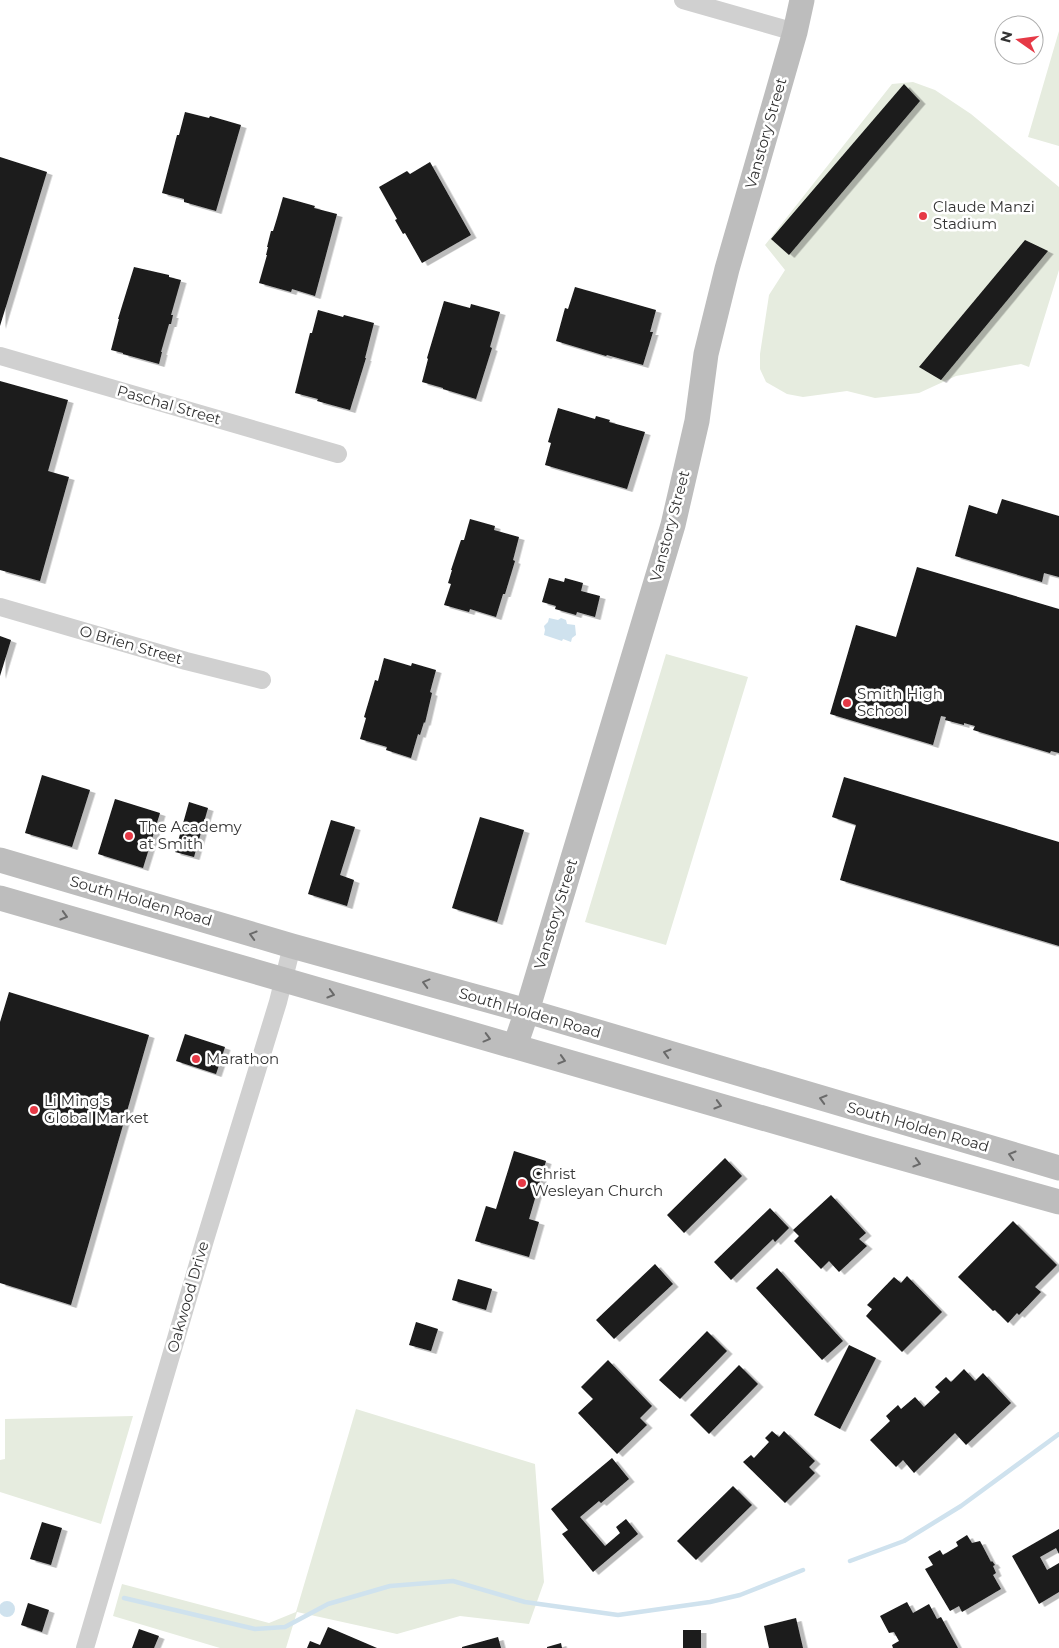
<svg xmlns="http://www.w3.org/2000/svg" width="1059" height="1648" viewBox="0 0 1059 1648" font-family="Montserrat,sans-serif">
	<style>
		.green { fill: #e6ecdf }
		.water { fill: #cfe2ee }
		.lines { fill: none; stroke-linecap: round; stroke-linejoin: round }
		.stream { stroke: #cfe2ee; stroke-width: 4.5 }
		.building { fill: #1a1a1a; filter: url(#shadow) }
		.street { stroke: #d0d0d0; stroke-width: 18 }
		.secondary { stroke: #bdbdbd; stroke-width: 25 }
		.oneway { stroke: #6a6a6a }
		.poi-dot { fill: #e63946; stroke: #fff; stroke-width: 2 }
		.labels { text-anchor: middle; stroke-width: 5; stroke-linejoin: round; paint-order: stroke }
		.street-label { font-size: 15px; fill: #333; stroke: #fff }
		.poi-label { font-size: 15px; fill: #333; stroke: #fff; text-anchor: start }
	</style>
	<defs>
		<filter id="shadow"><feDropShadow dx="5.5" dy="3" stdDeviation="0" flood-color="#0004"/></filter>
	</defs>
	<rect width="100%" height="100%" fill="#fff"/>
	<path class="green" d="M 1059,31 L 1059,146 L 1028,137 Z
		M 913,82 L 935,90 L 971,114 L 1059,187 L 1059,270 L 1029,367 L 1021,364 L 956,376 L 919,393 L 875,398 L 847,391 L 803,397 L 787,394 L 766,382 L 760,369 L 760,354 L 769,295 L 785,270 L 765,245 L 892,84 Z
		M 666,654 L 748,677 L 666,945 L 585,922 Z
		M 356,1409 L 535,1464 L 544,1582 L 529,1624 L 460,1616 L 397,1634 L 297,1612 L 286,1648 L 220,1648 L 113,1616 L 122,1584 L 269,1623 L 296,1612 Z
		M 133,1416 L 101,1524 L 0,1492 L 0,1460 L 5,1459 L 5,1419 Z"/>
	<path class="water" d="M 549,618 L 558,620 L 561,618 L 566,620 L 567,624 L 575,625 L 576,635 L 572,638 L 571,642 L 563,639 L 562,641 L 544,635 L 545,630 L 544,626 L 548,622 Z
		M-1 1609a8 8 0 1 1 16 0a8 8 0 1 1-16 0Z"/>
	<g class="lines">
		<path class="stream" d="M 850,1561 L 904,1541 L 961,1506 L 1059,1434
			M 124,1598 L 255,1629 L 285,1627 L 328,1604 L 390,1586 L 453,1581 L 525,1602 L 618,1615 L 710,1602 L 740,1595 L 803,1570"/>
	</g>
	<path class="building" d="M 904,84 L 920,101 L 789,255 L 771,239 Z
		M 185,112 L 209,118 L 210,116 L 241,125 L 216,211 L 184,202 L 184,199 L 162,193 L 177,135 L 179,135 Z
		M 0,157 L 47,172 L 0,326 Z
		M 430,162 L 471,235 L 422,263 L 405,233 L 403,234 L 395,220 L 397,219 L 379,187 L 407,171 L 410,174 Z
		M 283,197 L 315,206 L 314,208 L 337,214 L 315,296 L 292,289 L 291,292 L 259,283 L 267,255 L 266,255 L 268,247 L 267,247 L 271,231 L 273,231 L 277,218 Z
		M 1025,240 L 1048,251 L 941,380 L 919,367 Z
		M 134,267 L 169,275 L 169,277 L 181,280 L 171,315 L 173,315 L 171,324 L 169,324 L 161,352 L 162,352 L 159,364 L 123,354 L 123,353 L 111,350 L 119,319 L 118,319 Z
		M 575,287 L 656,310 L 650,332 L 653,332 L 643,365 L 607,355 L 606,356 L 556,341 L 565,308 L 568,309 Z
		M 444,301 L 470,308 L 471,304 L 500,312 L 490,347 L 492,348 L 476,399 L 443,389 L 443,388 L 422,382 L 428,359 L 427,358 Z
		M 318,310 L 343,317 L 344,315 L 374,323 L 365,358 L 366,358 L 350,410 L 317,401 L 318,399 L 295,393 L 310,333 L 312,333 Z
		M 0,381 L 68,400 L 48,471 L 69,477 L 40,581 L 0,570 Z
		M 558,408 L 595,419 L 596,416 L 610,420 L 609,422 L 645,432 L 627,489 L 545,465 L 551,443 L 548,442 Z
		M 1002,499 L 1059,516 L 1059,577 L 1044,573 L 1042,582 L 955,556 L 969,505 L 997,514 Z
		M 470,519 L 495,526 L 494,530 L 519,537 L 513,560 L 515,561 L 505,594 L 503,594 L 496,617 L 470,609 L 469,612 L 444,605 L 451,584 L 448,583 L 452,570 L 451,570 L 461,540 L 464,540 Z
		M 917,567 L 1059,609 L 1059,753 L 1051,751 L 1050,753 L 973,730 L 975,726 L 964,723 L 964,725 L 945,720 L 946,717 L 941,716 L 933,745 L 830,714 L 856,625 L 896,637 Z
		M 549,578 L 564,582 L 565,578 L 583,583 L 581,591 L 600,596 L 595,617 L 577,612 L 576,615 L 555,609 L 556,606 L 542,602 Z
		M 0,636 L 11,640 L 0,676 Z
		M 384,658 L 411,666 L 412,663 L 436,670 L 430,692 L 432,693 L 425,723 L 424,722 L 420,735 L 418,734 L 411,758 L 386,750 L 387,747 L 360,739 L 366,718 L 364,717 L 375,680 L 378,681 Z
		M 42,775 L 90,790 L 72,847 L 25,833 Z
		M 844,777 L 1059,842 L 1059,946 L 840,880 L 856,825 L 832,817 Z
		M 115,799 L 160,813 L 143,868 L 98,854 Z
		M 189,802 L 208,808 L 194,857 L 175,852 Z
		M 480,817 L 524,830 L 497,922 L 452,908 Z
		M 331,820 L 355,827 L 340,875 L 354,880 L 347,906 L 308,894 Z
		M 9,992 L 149,1035 L 71,1305 L 0,1283 L 0,1022 Z
		M 185,1034 L 225,1047 L 216,1074 L 176,1061 Z
		M 514,1151 L 546,1161 L 529,1219 L 539,1222 L 529,1257 L 475,1241 L 486,1206 L 496,1209 Z
		M 725,1158 L 742,1176 L 684,1233 L 667,1215 Z
		M 831,1195 L 866,1233 L 859,1239 L 867,1246 L 839,1272 L 829,1261 L 821,1269 L 794,1241 L 799,1236 L 793,1230 Z
		M 770,1208 L 789,1228 L 775,1242 L 773,1239 L 731,1280 L 714,1262 Z
		M 1013,1221 L 1057,1265 L 1035,1287 L 1041,1292 L 1019,1315 L 1017,1313 L 1008,1323 L 995,1310 L 993,1311 L 958,1277 Z
		M 655,1264 L 673,1284 L 614,1339 L 596,1320 Z
		M 777,1268 L 843,1341 L 822,1360 L 756,1288 Z
		M 907,1276 L 942,1312 L 902,1352 L 866,1316 L 872,1309 L 867,1305 L 894,1277 L 901,1283 Z
		M 458,1279 L 492,1289 L 486,1310 L 452,1300 Z
		M 416,1322 L 438,1329 L 431,1351 L 409,1345 Z
		M 707,1331 L 727,1351 L 680,1399 L 659,1380 Z
		M 849,1345 L 876,1358 L 840,1429 L 814,1415 Z
		M 608,1360 L 652,1406 L 640,1418 L 647,1425 L 617,1454 L 578,1413 L 593,1399 L 581,1387 Z
		M 739,1365 L 758,1384 L 709,1434 L 690,1415 Z
		M 964,1369 L 975,1381 L 983,1373 L 1011,1403 L 966,1445 L 955,1433 L 914,1473 L 903,1460 L 896,1467 L 870,1440 L 890,1421 L 886,1416 L 898,1405 L 901,1409 L 915,1397 L 924,1407 L 940,1392 L 935,1387 L 946,1377 L 951,1382 Z
		M 772,1431 L 779,1437 L 784,1431 L 815,1461 L 809,1467 L 815,1473 L 785,1503 L 743,1462 L 751,1455 L 754,1458 L 769,1442 L 765,1438 Z
		M 612,1458 L 629,1479 L 601,1503 L 599,1501 L 580,1517 L 605,1546 L 620,1533 L 616,1527 L 626,1519 L 638,1534 L 593,1572 L 562,1534 L 568,1530 L 551,1509 Z
		M 733,1486 L 752,1505 L 696,1560 L 677,1541 Z
		M 42,1522 L 62,1528 L 51,1565 L 30,1559 Z
		M 1059,1529 L 1059,1554 L 1056,1548 L 1040,1557 L 1047,1570 L 1059,1563 L 1059,1592 L 1039,1604 L 1012,1556 Z
		M 967,1535 L 972,1543 L 980,1541 L 991,1562 L 992,1561 L 995,1565 L 993,1566 L 996,1573 L 993,1575 L 1001,1589 L 962,1612 L 959,1606 L 950,1611 L 925,1569 L 933,1565 L 928,1557 L 940,1550 L 943,1555 L 958,1546 L 956,1542 Z
		M 907,1602 L 913,1613 L 929,1604 L 937,1619 L 941,1617 L 958,1648 L 893,1648 L 892,1645 L 899,1641 L 894,1632 L 889,1633 L 880,1616 Z
		M 28,1603 L 49,1610 L 42,1632 L 21,1625 Z
		M 796,1618 L 803,1648 L 769,1648 L 764,1626 Z
		M 328,1627 L 377,1648 L 307,1648 L 310,1641 L 320,1645 Z
		M 139,1629 L 159,1636 L 154,1648 L 132,1648 Z
		M 683,1630 L 701,1630 L 701,1648 L 683,1648 Z
		M 498,1637 L 501,1648 L 462,1648 L 462,1647 Z
		M 561,1643 L 562,1648 L 547,1648 L 547,1647 Z"/>
	<g class="lines">
		<path class="street" d="M 683,0 L 795,32
			M 0,356 L 338,454
			M 0,607 L 186,661 L 262,680
			M 85,1648 L 205,1240 L 278,1002 L 292,946"/>
		<path class="secondary" d="M 0,860 L 292,946 L 527,1011 L 1059,1168
			M 0,898 L 870,1149 L 1059,1202
			M 515,1046 L 527,1011 L 673,525 L 697,421 L 706,354 L 727,269 L 795,32 L 802,0"/>
	</g>
	<defs><path id="oneway-chevron" d="M-2-3.5L2.5 0L-2 3.5" fill="none" stroke-width="1.6" stroke-linecap="round" stroke-linejoin="round" transform="scale(1.25)"/></defs>
	<g class="oneway">
		<use href="#oneway-chevron" transform="translate(64 916) rotate(16)"/>
		<use href="#oneway-chevron" transform="translate(253 935) rotate(-164)"/>
		<use href="#oneway-chevron" transform="translate(426 983) rotate(-165)"/>
		<use href="#oneway-chevron" transform="translate(331 994) rotate(16)"/>
		<use href="#oneway-chevron" transform="translate(487 1038) rotate(15)"/>
		<use href="#oneway-chevron" transform="translate(667 1053) rotate(-164)"/>
		<use href="#oneway-chevron" transform="translate(562 1060) rotate(17)"/>
		<use href="#oneway-chevron" transform="translate(823 1099) rotate(-164)"/>
		<use href="#oneway-chevron" transform="translate(718 1105) rotate(16)"/>
		<use href="#oneway-chevron" transform="translate(1012 1155) rotate(-164)"/>
		<use href="#oneway-chevron" transform="translate(917 1163) rotate(16)"/>
	</g>
	<g class="poi-dot">
		<circle cx="923" cy="216" r="5"/>
		<circle cx="847" cy="703" r="5"/>
		<circle cx="129" cy="836" r="5"/>
		<circle cx="196" cy="1059" r="5"/>
		<circle cx="34" cy="1110" r="5"/>
		<circle cx="522" cy="1183" r="5"/>
	</g>
	<g class="labels">
		<g class="street-label">
			<text transform="translate(766 133) rotate(-74)" y="5">Vanstory Street</text>
			<text transform="translate(169 405) rotate(16)" y="5">Paschal Street</text>
			<text transform="translate(670 526) rotate(-75)" y="5">Vanstory Street</text>
			<text transform="translate(131 645) rotate(16)" y="5">O Brien Street</text>
			<text transform="translate(141 901) rotate(16)" y="5">South Holden Road</text>
			<text transform="translate(556 914) rotate(-73)" y="5">Vanstory Street</text>
			<text transform="translate(530 1013) rotate(16)" y="5">South Holden Road</text>
			<text transform="translate(918 1127) rotate(16)" y="5">South Holden Road</text>
			<text transform="translate(188 1297) rotate(-74)" y="5">Oakwood Drive</text>
		</g>
		<g class="poi-label">
			<text x="933" y="212">Claude Manzi<tspan x="933" dy="17">Stadium</tspan></text>
			<text x="857" y="699">Smith High<tspan x="857" dy="17">School</tspan></text>
			<text x="139" y="832">The Academy<tspan x="139" dy="17">at Smith</tspan></text>
			<text x="206" y="1064">Marathon</text>
			<text x="44" y="1106">Li Ming's<tspan x="44" dy="17">Global Market</tspan></text>
			<text x="532" y="1179">Christ<tspan x="532" dy="17">Wesleyan Church</tspan></text>
		</g>
	</g>
	<g transform="translate(1019 40) rotate(284)"><circle r="24" fill="#ffffff" stroke="#adadad"/>
	<path d="M0-4L9 19L0 12L-9 19Z" fill="#e63946"/>
	<text y="-8" font-size="14" font-weight="bold" text-anchor="middle" fill="#333333">N</text>
	</g>
</svg>
